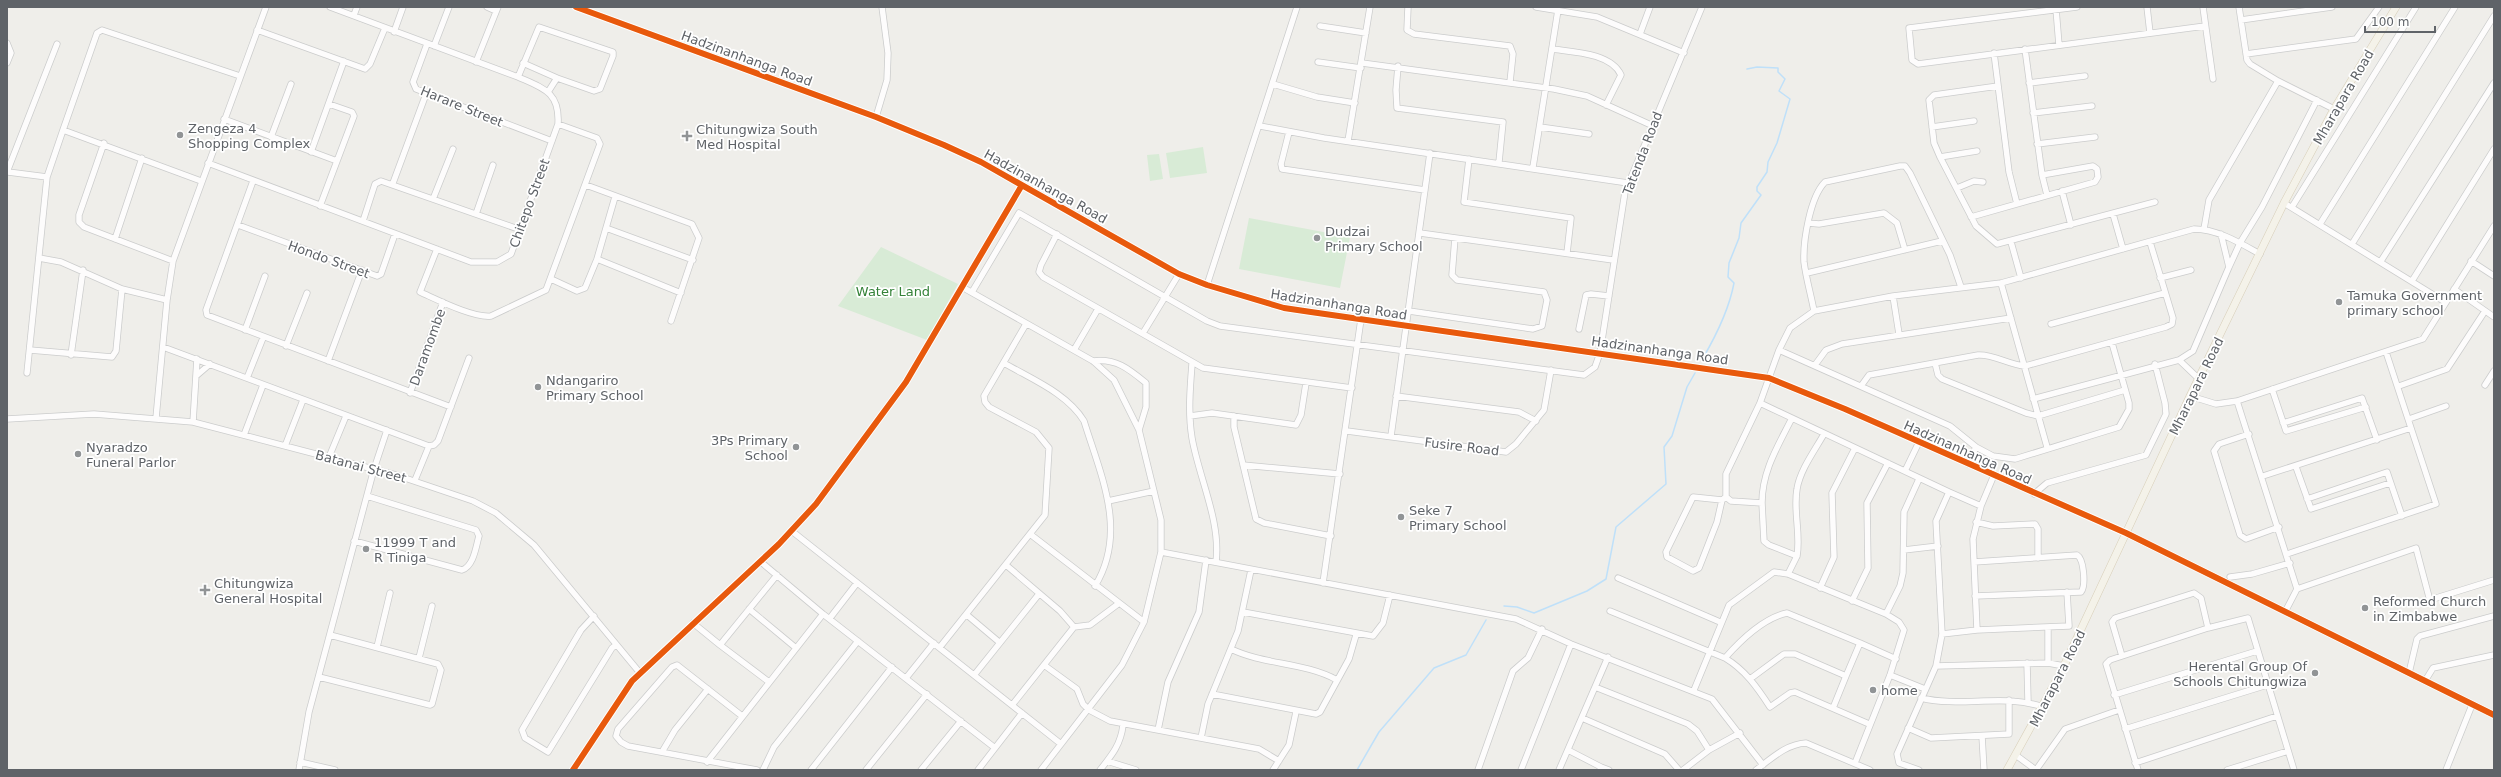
<svg xmlns="http://www.w3.org/2000/svg" width="2501" height="777" viewBox="0 0 2501 777" font-family="'DejaVu Sans',sans-serif">
	<style>
		.green { fill: #d8ebd6 }
		.lines { fill: none; stroke-linecap: round; stroke-linejoin: round }
		.stream { stroke: #bfe0f9; stroke-width: 1.5 }
		.minor-casing { stroke: #cbcccc; stroke-width: 7 }
		.major-casing { stroke: #d7ceb8; stroke-width: 8 }
		.minor { stroke: #fdfcfc; stroke-width: 5.5 }
		.major { stroke: #f4f2e9; stroke-width: 7 }
		.cycleway-casing { stroke: #fff; stroke-width: 8 }
		.cycleway { stroke: #e8590c; stroke-width: 6 }
		.poi-dot { fill: #919496; stroke: #fff; stroke-width: 1.5 }
		.labels { text-anchor: middle; stroke-width: 3.5; stroke-linejoin: round; paint-order: stroke }
		.street-label { font-size: 13px; fill: #5f6368; stroke: #fff }
		.poi-label { font-size: 13px; fill: #5f6368; stroke: #fff; text-anchor: start }
		.park-label { font-size: 13px; fill: #348238; stroke: #fff }
	</style>
	<rect width="100%" height="100%" fill="#efeeea"/>
	<path class="green" d="M 1203,147 L 1207,173 L 1170,178 L 1166,153 Z
		M 1159,154 L 1163,179 L 1150,181 L 1147,155 Z
		M 1249,218 L 1350,237 L 1340,288 L 1239,269 Z
		M 881,247 L 958,284 L 927,340 L 838,306 Z"/>
	<g class="lines">
		<path class="stream" d="M 1703,358 C 1717,334 1729,310 1734,283 L 1728,277 L 1729,263 L 1739,238 L 1741,223 L 1761,195 L 1757,191 L 1757,187 L 1767,172 L 1768,162 L 1777,143 L 1790,99 L 1779,91 L 1785,79 L 1778,72 L 1778,68 L 1757,67 L 1747,69
			M 1504,606 L 1517,607 L 1534,613 L 1587,591 L 1606,579 L 1616,527 L 1666,484 L 1664,447 L 1672,436 L 1687,387 L 1695,373
			M 1357,770 L 1379,732 L 1434,668 L 1466,655 L 1486,620"/>
		<defs>
			<path id="minor" d="M 487,7 L 496,11
				M 576,7 L 876,117 L 944,145 L 981,162 L 1179,274 L 1207,285 L 1284,308 L 1311,312 L 1769,378 L 1845,409 L 2126,533 L 2494,715
				M 1408,7 L 1407,30 L 1414,34 L 1510,46 L 1513,54 L 1510,82
				M 1536,7 L 1597,17 L 1684,53
				M 2077,7 L 1909,28 L 1912,60 L 1918,64 L 2205,26
				M 2147,7 L 2150,33
				M 2203,7 L 2213,79
				M 2239,7 L 2247,60 L 2250,64 L 2278,81 L 2334,109
				M 2056,9 L 2059,45
				M 354,15 L 357,7
				M 2241,20 L 2332,7
				M 1320,26 L 1366,33
				M 257,30 L 365,69 L 370,64 L 385,28
				M 394,32 L 403,7
				M 1640,34 L 1650,7
				M 7,43 L 11,53 L 7,63
				M 427,44 L 413,82 L 416,89 L 552,141
				M 434,46 L 449,7
				M 1552,49 C 1573,52 1611,53 1621,75 L 1606,105
				M 2025,49 L 2042,175 L 2047,195
				M 1994,53 L 2009,172 L 2017,204
				M 2246,54 L 2356,39 L 2379,7
				M 476,62 L 498,7
				M 1318,62 L 1361,68
				M 523,63 L 557,78
				M 1362,63 L 1554,89 L 1587,96 L 1651,125
				M 1398,66 L 1396,90 L 1397,108 L 1503,122 L 1499,162
				M 518,77 L 539,27 L 613,52 L 613,56 L 600,89 L 594,91 L 557,78 L 548,92
				M 2029,83 L 2085,76
				M 1273,84 L 1317,97 L 1355,103
				M 1998,86 L 1934,95 L 1929,100 L 1934,143 L 1940,157 L 1976,226 L 1997,244 L 2155,202
				M 329,104 L 352,112 L 354,116 L 337,161
				M 2033,113 L 2092,106
				M 876,117 L 887,80 L 888,53 L 882,7
				M 224,119 L 337,161 L 320,206
				M 1260,126 L 1324,138 L 1628,183
				M 1540,127 L 1589,134
				M 1932,127 L 1974,121
				M 63,130 L 97,33 L 102,30 L 240,76
				M 1289,132 L 1281,164 L 1282,169 L 1425,190
				M 271,137 L 291,84
				M 1348,141 L 1370,7
				M 104,143 L 79,215 L 79,222 L 84,227 L 173,261
				M 2037,144 L 2095,137
				M 311,152 L 344,61
				M 1940,157 L 1977,151
				M 1469,159 L 1464,202 L 1571,218 L 1567,253
				M 208,163 L 471,262 L 497,262 L 511,254 L 558,124 C 560,92 543,88 518,77 L 330,7
				M 1533,167 L 1558,10
				M 7,172 L 57,44
				M 8,172 L 47,177 L 63,130 L 201,181
				M 253,181 L 206,310 L 207,315 L 451,407
				M 393,183 L 426,94
				M 586,185 L 692,224 L 699,238 L 671,321
				M 1957,188 L 1974,181 L 1983,182
				M 2062,191 L 2071,225
				M 433,199 L 453,149
				M 2284,203 L 2445,302
				M 2292,207 L 2416,7
				M 476,214 L 493,165
				M 2113,214 L 2123,249
				M 1971,217 L 2095,182 L 2098,177 L 2097,169 L 2093,166 L 2042,175
				M 363,221 L 375,184 L 381,181 L 521,230
				M 1808,223 L 1819,224 L 1884,213 L 1897,223 L 1905,250
				M 2320,224 L 2455,7
				M 238,225 L 377,276 L 381,274 L 395,234
				M 606,228 L 693,260
				M 2204,229 L 2209,200 L 2278,81
				M 1420,233 L 1613,260
				M 1057,234 L 1041,265 L 1039,272 L 1043,277 L 1203,368 L 1352,388
				M 115,239 L 142,158
				M 2011,242 L 2021,278
				M 2352,244 L 2494,16
				M 437,249 L 420,292 C 438,300 473,318 491,316 L 546,290 L 600,144 L 597,138 L 558,124
				M 39,258 L 61,262 L 122,289 L 167,300
				M 597,259 L 681,293
				M 2381,261 L 2494,83
				M 2471,261 L 2494,276
				M 2229,267 L 2240,243 L 2262,207 L 2317,100
				M 1807,273 L 1942,241
				M 2160,278 L 2191,270
				M 551,279 L 577,291 L 585,288 L 597,259 L 615,197
				M 2412,281 L 2494,149
				M 2001,283 L 2047,447
				M 1207,285 L 1297,7
				M 962,287 L 1093,361 L 1114,380 L 1139,430 L 1161,520 L 1161,552 L 1144,622 L 1122,665 L 1041,770
				M 2454,289 L 2494,317
				M 972,292 L 1019,213 L 1207,321 L 1220,326 L 1584,375 L 1595,367 L 1600,353 L 1625,192 L 1702,7
				M 1893,296 L 1899,334
				M 1409,311 L 1533,329 L 1542,326 L 1547,300 L 1544,292 L 1457,280 L 1452,275 L 1455,238
				M 1814,311 C 1811,295 1806,278 1804,262 C 1803,241 1810,197 1825,182 L 1900,166 L 1905,166 L 1910,173 L 1950,255 L 1961,287
				M 2051,324 L 2165,293
				M 1579,329 L 1586,295 L 1591,294 L 1609,296
				M 245,330 L 265,276
				M 1143,333 L 1179,274
				M 286,346 L 307,293
				M 163,347 L 429,446 L 415,480
				M 30,350 L 112,357 L 116,351 L 122,289
				M 1074,350 L 1098,309
				M 1779,350 L 1950,426 L 1976,447
				M 71,355 L 83,270
				M 2179,360 L 2193,351 L 2229,267 L 2221,234
				M 328,361 L 362,270
				M 1093,361 C 1116,358 1129,369 1146,383 L 1146,407 L 1139,430
				M 1004,363 C 1031,379 1067,393 1084,421 C 1101,476 1128,532 1095,586
				M 1935,363 L 1938,375 L 1942,379 L 2026,413 L 2038,416 L 2125,390
				M 1192,364 C 1190,389 1188,414 1192,438 C 1199,478 1221,521 1216,562
				M 1815,365 L 1826,350 L 1842,344 L 2011,318
				M 27,373 L 47,177
				M 196,376 L 210,364
				M 247,378 L 263,338
				M 2485,385 L 2494,371
				M 1861,386 L 1869,375 L 1978,355 C 1994,354 2009,365 2025,366 L 2166,327 L 2172,324 L 2173,318 L 2150,242
				M 2399,386 L 2447,369 L 2485,311
				M 2272,389 L 2286,431 L 2366,407
				M 410,393 L 443,302
				M 1396,396 L 1519,412 L 1536,421
				M 2190,396 L 2216,404 L 2237,401 L 2423,339 L 2494,226
				M 2033,399 L 2179,360 L 2199,379
				M 2237,401 L 2297,589 L 2416,548 L 2429,597 L 2433,599 L 2494,580
				M 1760,403 L 1726,474 L 1726,497 L 1731,501 L 1762,503 C 1762,471 1778,446 1792,418
				M 1190,416 L 1212,413 L 1296,425 L 1301,415 L 1306,383
				M 1234,416 L 1234,427 L 1256,519 L 1264,523 L 1331,536
				M 156,418 L 167,300 L 173,261 L 266,7
				M 7,419 L 94,414 L 193,422 L 396,475 L 473,501 L 496,513 L 534,545 L 640,673
				M 2409,419 L 2446,406
				M 193,422 L 197,359
				M 2283,423 L 2362,398 L 2377,440
				M 1347,431 L 1506,452 L 1516,444 L 1544,410 L 1551,370
				M 2249,434 L 2219,444 L 2214,451 L 2240,535 L 2246,539 L 2279,527
				M 244,435 L 263,385
				M 1391,436 L 1430,153
				M 285,446 L 303,400
				M 429,446 L 434,445 L 438,441 L 469,358
				M 329,457 L 346,416
				M 1968,464 L 1976,447 L 1993,456 L 2015,459 L 2119,427 L 2129,409 L 2129,403 L 2112,343
				M 1243,465 L 1340,474
				M 2296,467 L 2311,509 L 2390,483
				M 1905,471 L 1919,442
				M 2263,476 L 2411,428
				M 1949,492 L 1760,403 L 1779,350 L 1790,328 L 1814,311 L 1893,296 L 2001,283 L 2194,229 C 2217,229 2240,243 2260,254
				M 2034,494 L 2047,483 L 2146,455 L 2166,414 L 2165,403 L 2155,364
				M 2307,499 L 2387,472 L 2402,516
				M 1722,500 L 1717,522 L 1699,568 L 1693,571 L 1667,557 L 1666,552 L 1693,497 L 1722,500 L 1726,497
				M 1108,501 L 1154,491
				M 1762,503 L 1764,541 L 1769,545 L 1797,556 L 1788,574
				M 1981,506 L 1994,475
				M 1976,522 L 1993,526 L 2035,524 L 2038,529 L 2038,558
				M 793,532 L 1061,744
				M 1030,534 L 1144,622
				M 354,541 L 462,570 C 474,566 476,546 479,536 L 476,530 L 367,496
				M 1904,550 L 1938,546
				M 1161,552 L 1516,619 L 1571,644 L 1712,699 L 1763,765
				M 2287,554 L 2436,504 L 2386,352
				M 1797,556 C 1801,534 1793,511 1797,489 C 1800,470 1815,450 1824,434
				M 761,562 L 823,614 L 995,748
				M 1974,562 L 2077,555 C 2084,559 2086,586 2081,592 L 1975,596
				M 1006,565 L 1060,611 L 1074,627 L 1090,625 L 1118,604
				M 2230,577 L 2252,574 L 2290,563
				M 1618,578 L 1720,622
				M 1323,583 L 1361,319
				M 1820,588 L 1834,557 L 1832,493 L 1855,448
				M 1852,601 L 1868,568 L 1867,503 L 1888,463
				M 749,609 L 796,648
				M 1610,611 L 1725,658 C 1745,670 1757,687 1770,707 L 1790,693 L 1795,692 L 1869,724
				M 1243,612 L 1373,636 L 1383,623 L 1390,595
				M 2285,612 L 2297,589
				M 1886,614 L 1900,586 L 1903,573 L 1904,512 L 1919,479
				M 967,615 L 999,642
				M 594,616 L 581,630 L 522,730 L 525,738 L 548,752 L 612,648 L 616,645
				M 830,618 L 857,583
				M 693,623 L 720,645
				M 1942,634 L 1977,630
				M 377,647 L 390,593
				M 940,647 L 1045,515 L 1049,448 L 1036,432 L 989,407 L 985,402 L 984,396 L 1026,324
				M 1231,649 C 1264,665 1304,662 1337,680
				M 2122,656 L 2112,622 L 2115,618 L 2194,593 L 2201,598 L 2208,628
				M 419,658 L 432,606
				M 1725,658 C 1740,641 1764,618 1787,613 L 1860,643
				M 2027,663 L 2028,701
				M 2048,663 L 2048,629
				M 1044,665 L 1077,689 L 1083,704 L 1089,710 L 1110,721 L 1259,749 L 1279,761
				M 1936,666 L 2048,663 L 2064,666
				M 2409,673 L 2417,639 L 2420,636 L 2494,616
				M 975,674 L 1039,594
				M 1890,675 L 1925,689
				M 319,677 L 430,705 L 432,704 L 441,670 L 438,664 L 330,635
				M 906,678 L 934,643
				M 1750,679 L 1784,654 L 1795,654 L 1846,676 L 1860,643 L 1896,659
				M 2425,681 L 2433,668 L 2494,655
				M 769,682 L 720,645 L 777,575
				M 1595,687 L 1688,724 L 1697,731 L 1709,750
				M 1694,690 L 1729,605 L 1774,572 L 1788,574 L 1886,614 L 1899,622 L 1904,630 L 1890,675 L 1855,763
				M 1212,694 L 1316,714 L 1320,712 L 1349,659 L 1356,635
				M 2114,695 L 2257,651
				M 1921,698 C 1961,708 2004,693 2043,707
				M 1013,704 L 1074,627
				M 1833,708 L 1846,676
				M 742,716 L 677,665 L 672,667 L 618,729 L 616,736 L 621,742 L 628,746 L 757,770
				M 1582,718 L 1665,754 L 1679,770
				M 1908,728 L 1931,738 L 2009,734 L 2009,700
				M 2125,729 L 2267,685
				M 1158,730 L 1168,682 L 1199,612 L 1206,560
				M 1982,736 L 1984,770
				M 1201,738 L 1208,704 L 1238,631 L 1251,570
				M 1568,750 L 1601,767
				M 662,752 L 675,730 L 708,689
				M 2017,756 L 2036,770
				M 1107,761 L 1136,770
				M 300,762 L 335,770
				M 707,762 L 823,614
				M 2135,763 L 2277,716
				M 299,770 L 309,712 L 374,469 L 387,430
				M 573,770 L 632,681 L 779,544 L 816,504 L 906,382 L 1022,185
				M 763,770 L 774,747 L 858,641
				M 811,770 L 892,667
				M 866,770 L 927,694
				M 921,770 L 961,721
				M 978,770 L 1022,713
				M 1100,770 C 1112,755 1121,744 1123,725
				M 1273,770 L 1289,745 L 1296,712
				M 1478,770 L 1513,671 L 1528,658 L 1542,629
				M 1521,770 L 1571,644
				M 1559,770 L 1608,657
				M 1600,770 L 1601,767 L 1609,770
				M 1683,770 L 1709,750 L 1740,733
				M 1756,770 C 1771,759 1786,744 1806,743 L 1870,770
				M 1919,770 L 1899,763 L 1897,754 L 1936,666 L 1942,634 L 1936,521 L 1949,492 L 1981,506 L 1973,539 L 1977,630 L 2069,626 L 2067,592
				M 2036,770 L 2065,729 L 2119,710
				M 2138,770 L 2106,664 L 2110,660 L 2208,628 L 2248,618 L 2294,770
				M 2227,770 L 2288,751
				M 2446,770 L 2472,705"/>
			<path id="major" d="M 2007,770 L 2062,670 L 2190,396 L 2284,203 L 2334,109 L 2396,7"/>
		</defs>
		<use href="#minor" class="minor-casing"/>
		<use href="#major" class="major-casing"/>
		<use href="#minor" class="minor"/>
		<use href="#major" class="major"/>
		<defs>
			<path id="cycleway" d="M 576,7 L 876,117 L 944,145 L 981,162 L 1179,274 L 1207,285 L 1284,308 L 1311,312 L 1769,378 L 1845,409 L 2126,533 L 2494,715
				M 573,770 L 632,681 L 779,544 L 816,504 L 906,382 L 1022,185"/>
		</defs>
		<use href="#cycleway" class="cycleway-casing"/>
		<use href="#cycleway" class="cycleway"/>
	</g>
	<g class="poi-dot">
		<circle cx="180" cy="135" r="4"/>
		<path d="M685 130h4v4h4v4h-4v4h-4v-4h-4v-4h4z"/>
		<circle cx="1317" cy="238" r="4"/>
		<circle cx="2339" cy="302" r="4"/>
		<circle cx="538" cy="387" r="4"/>
		<circle cx="796" cy="447" r="4"/>
		<circle cx="78" cy="454" r="4"/>
		<circle cx="1401" cy="517" r="4"/>
		<circle cx="366" cy="549" r="4"/>
		<path d="M203 584h4v4h4v4h-4v4h-4v-4h-4v-4h4z"/>
		<circle cx="2365" cy="608" r="4"/>
		<circle cx="2315" cy="673" r="4"/>
		<circle cx="1873" cy="690" r="4"/>
	</g>
	<g class="labels">
		<g class="street-label">
			<text transform="translate(747 58) rotate(20)" y="5">Hadzinanhanga Road</text>
			<text transform="translate(2343 97) rotate(-60)" y="5">Mharapara Road</text>
			<text transform="translate(462 106) rotate(22)" y="5">Harare Street</text>
			<text transform="translate(1642 153) rotate(-69)" y="5">Tatenda Road</text>
			<text transform="translate(1046 186) rotate(29)" y="5">Hadzinanhanga Road</text>
			<text transform="translate(529 203) rotate(-70)" y="5">Chitepo Street</text>
			<text transform="translate(329 259) rotate(20)" y="5">Hondo Street</text>
			<text transform="translate(1339 304) rotate(9)" y="5">Hadzinanhanga Road</text>
			<text transform="translate(427 347) rotate(-70)" y="5">Daramombe</text>
			<text transform="translate(1660 350) rotate(8)" y="5">Hadzinanhanga Road</text>
			<text transform="translate(2196 386) rotate(-64)" y="5">Mharapara Road</text>
			<text transform="translate(1462 446) rotate(7)" y="5">Fusire Road</text>
			<text transform="translate(1968 452) rotate(24)" y="5">Hadzinanhanga Road</text>
			<text transform="translate(361 466) rotate(15)" y="5">Batanai Street</text>
			<text transform="translate(2057 678) rotate(-63)" y="5">Mharapara Road</text>
		</g>
		<g class="poi-label">
			<text x="188" y="133">Zengeza 4<tspan x="188" dy="15">Shopping Complex</tspan></text>
			<text x="696" y="134">Chitungwiza South<tspan x="696" dy="15">Med Hospital</tspan></text>
			<text x="1325" y="236">Dudzai<tspan x="1325" dy="15">Primary School</tspan></text>
			<text x="2347" y="300">Tamuka Government<tspan x="2347" dy="15">primary school</tspan></text>
			<text x="546" y="385">Ndangariro<tspan x="546" dy="15">Primary School</tspan></text>
			<text x="788" y="445" text-anchor="end">3Ps Primary<tspan x="788" dy="15">School</tspan></text>
			<text x="86" y="452">Nyaradzo<tspan x="86" dy="15">Funeral Parlor</tspan></text>
			<text x="1409" y="515">Seke 7<tspan x="1409" dy="15">Primary School</tspan></text>
			<text x="374" y="547">11999 T and<tspan x="374" dy="15">R Tiniga</tspan></text>
			<text x="214" y="588">Chitungwiza<tspan x="214" dy="15">General Hospital</tspan></text>
			<text x="2373" y="606">Reformed Church<tspan x="2373" dy="15">in Zimbabwe</tspan></text>
			<text x="2307" y="671" text-anchor="end">Herental Group Of<tspan x="2307" dy="15">Schools Chitungwiza</tspan></text>
			<text x="1881" y="695">home</text>
		</g>
		<g class="park-label">
			<text x="893" y="296">Water Land</text>
		</g>
	</g>
	<rect width="2501" height="777" fill="none" stroke="#5f6368" stroke-width="16"/>
	<path d="M2365 26v6h70v-6" fill="none" stroke="#5f6368" stroke-width="2"/>
	<text x="2371" y="26" font-size="12" fill="#5f6368" stroke="#ffffff" stroke-width="3" paint-order="stroke">100 m</text>
</svg>
